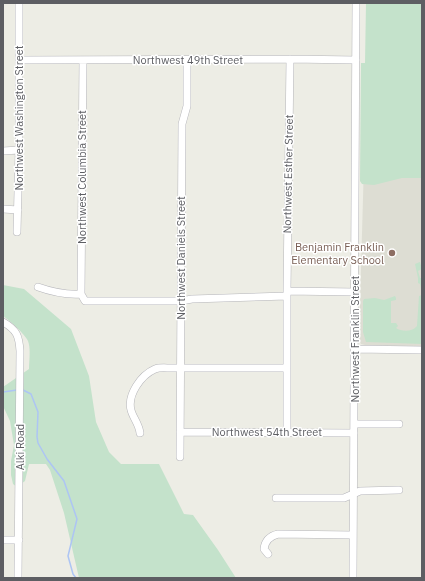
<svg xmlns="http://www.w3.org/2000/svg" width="425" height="581" viewBox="0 0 425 581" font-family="'IBM Plex Sans',sans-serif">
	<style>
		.education { fill: #ddddd3 }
		.green { fill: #c4e2cb }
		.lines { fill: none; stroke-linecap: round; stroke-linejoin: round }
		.stream { stroke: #adc5f4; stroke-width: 1.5 }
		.minor-casing { stroke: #b5b5ba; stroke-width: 8 }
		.minor { stroke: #fff; stroke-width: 7 }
		.education-dot { fill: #8d6e63; stroke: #fff; stroke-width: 1.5 }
		.labels { text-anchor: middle; stroke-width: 3; stroke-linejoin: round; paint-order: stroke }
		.street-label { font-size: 11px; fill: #5d5e63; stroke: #fff }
		.education-label { font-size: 11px; fill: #785e54; stroke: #fff; text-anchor: end }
	</style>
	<rect width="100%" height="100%" fill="#edede5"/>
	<path class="education" d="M 364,163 L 422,166 L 422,346 L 365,345 L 361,344 L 359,340 Z"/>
	<path class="green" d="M 366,3 L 422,3 L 422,178 L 402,178 L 374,185 L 362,184 L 360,181 L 361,63 L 365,63 Z
		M 420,262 L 422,269 L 418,271 L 420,278 L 422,278 L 421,290 L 420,284 L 418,283 L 418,278 L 415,264 Z
		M 3,285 L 24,289 L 71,329 L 89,376 L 96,422 L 109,452 L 121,464 L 159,464 L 184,514 L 193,515 L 218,550 L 236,578 L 79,578 L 64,513 L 50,470 L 46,464 L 29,464 L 25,481 L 17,487 L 13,484 L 11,475 L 11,461 L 14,445 L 10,421 L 3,406 L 3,387 L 29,369 C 29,361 31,349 28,341 C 25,334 9,320 3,316 Z
		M 422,295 L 422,344 L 366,342 L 363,332 L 363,301 L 364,299 L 375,298 L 384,300 L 395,296 L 396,298 L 396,300 L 391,301 L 391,323 L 396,323 L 398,326 L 396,328 C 402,332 412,332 417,326 L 419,296 Z"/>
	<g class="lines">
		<path class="stream" d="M 23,390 L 31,394 L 38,412 L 37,437 L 38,443 L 47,459 L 64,481 L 77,519 L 68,556 L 73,574 L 76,578
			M 3,392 L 17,390"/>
		<defs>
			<path id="minor" d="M 20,60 L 290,59 L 356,60
				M 3,151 L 19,150
				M 3,209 L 18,210
				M 17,232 L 19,150 L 19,3
				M 38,287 C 52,292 66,295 81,294 L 85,301 L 181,301 L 192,299 L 287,296
				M 287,291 L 355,292
				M 81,294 L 83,60
				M 3,322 C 17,330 19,336 20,351 L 18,578
				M 355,349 L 422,350
				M 354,424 L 399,424
				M 180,432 L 354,433
				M 140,433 C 139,424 133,418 131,410 C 127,395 141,375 155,369 C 160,367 166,368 171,368 L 287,368
				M 287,433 L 287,291 L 290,59
				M 180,457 L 182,124 L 187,106 L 187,60
				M 276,498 L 344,498 L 360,491 L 399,490
				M 3,540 L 19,540
				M 268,554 L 264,549 C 265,540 270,536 278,534 L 353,535
				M 353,578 L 356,3"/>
		</defs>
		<use href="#minor" class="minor-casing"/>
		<use href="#minor" class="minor"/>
	</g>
	<circle class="education-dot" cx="392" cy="253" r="4"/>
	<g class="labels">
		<g class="street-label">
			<text x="188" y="64">Northwest 49th Street</text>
			<text transform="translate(19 118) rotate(-90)" y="4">Northwest Washington Street</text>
			<text transform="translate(288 174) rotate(-89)" y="4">Northwest Esther Street</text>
			<text transform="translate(82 177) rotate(-90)" y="4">Northwest Columbia Street</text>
			<text transform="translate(181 258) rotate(-90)" y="4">Northwest Daniels Street</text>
			<text transform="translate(355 339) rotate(-90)" y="4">Northwest Franklin Street</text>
			<text x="267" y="436">Northwest 54th Street</text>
			<text transform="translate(20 447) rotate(-90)" y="4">Alki Road</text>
		</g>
		<g class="education-label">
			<text x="384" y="251">Benjamin Franklin<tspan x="384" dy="13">Elementary School</tspan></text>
		</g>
	</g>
	<rect width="425" height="581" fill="none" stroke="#5d5e63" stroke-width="8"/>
</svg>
